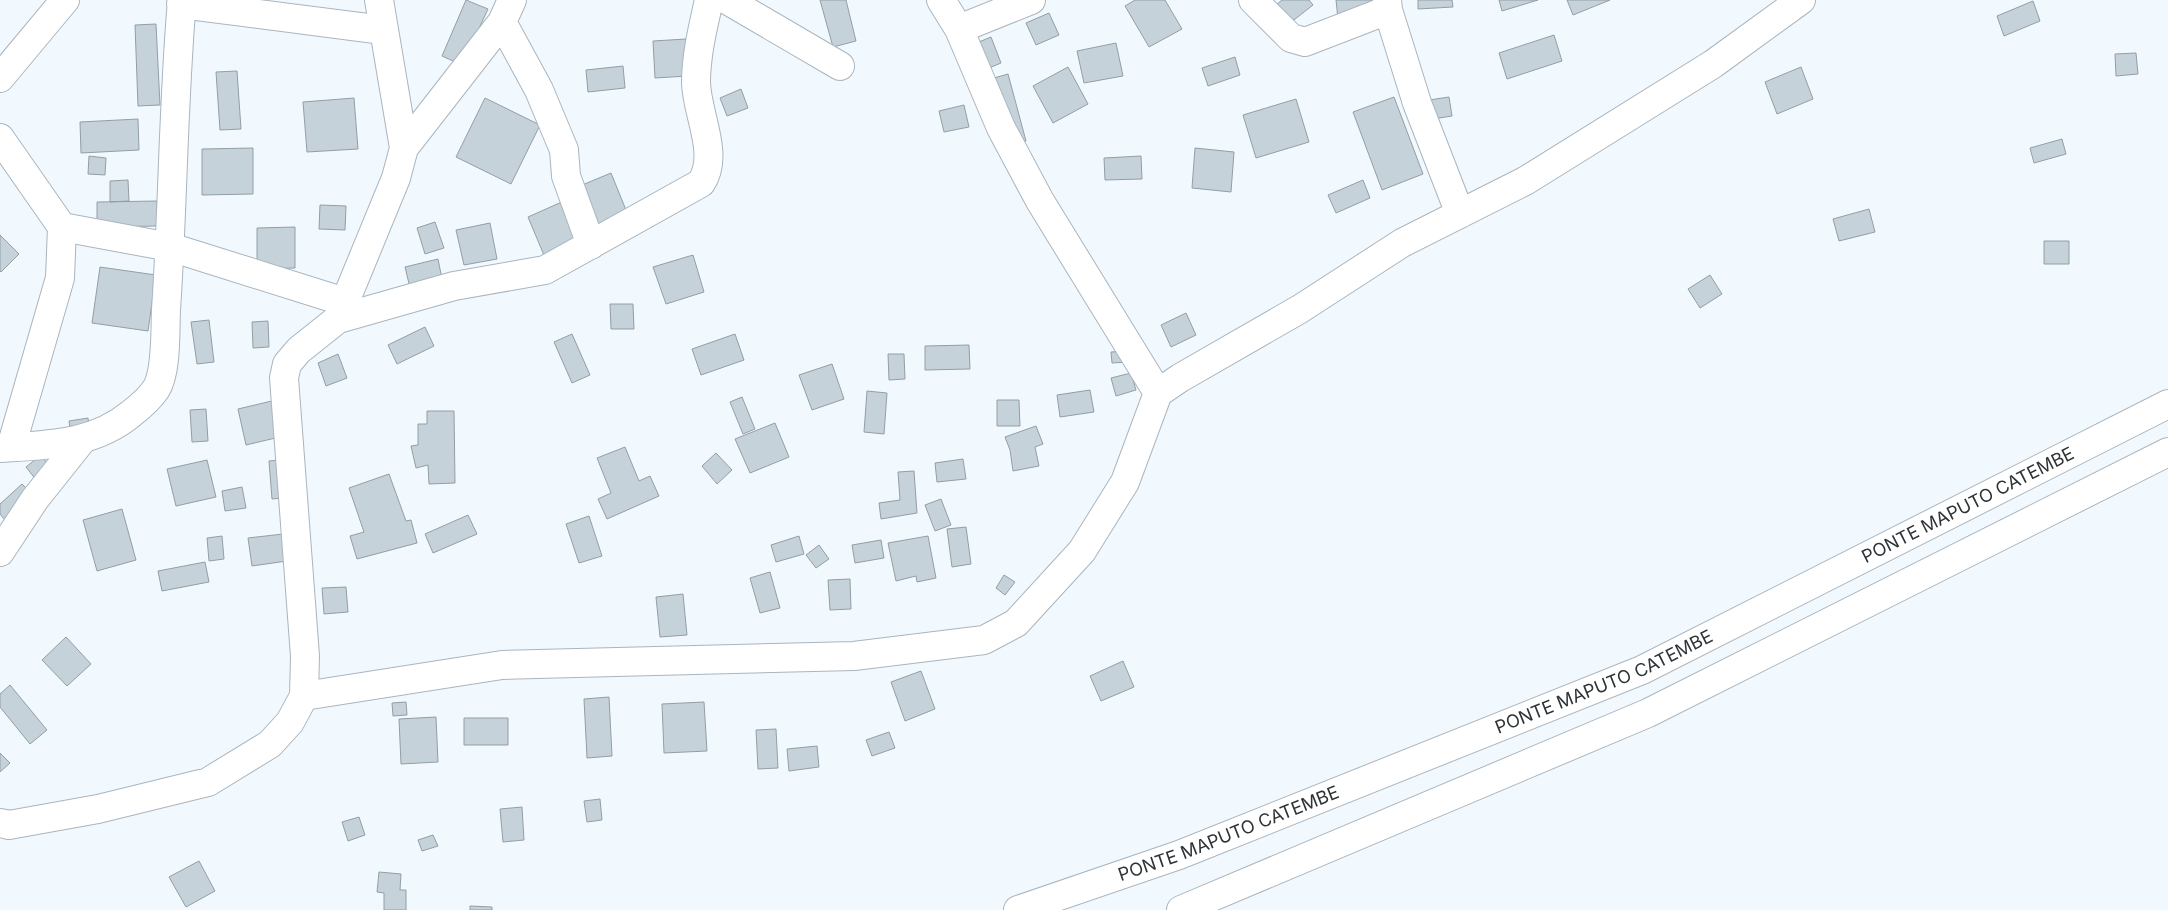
<svg xmlns="http://www.w3.org/2000/svg" width="2168" height="910" viewBox="0 0 2168 910" font-family="Inter,sans-serif">
	<style>
		.building { fill: #c6d2da; stroke: #929ea6 }
		.lines { fill: none; stroke-linecap: round; stroke-linejoin: round }
		.minor-casing { stroke: #aab5be; stroke-width: 30 }
		.highway-casing { stroke: #aab5be; stroke-width: 30 }
		.minor { stroke: #fff; stroke-width: 28 }
		.highway { stroke: #fff; stroke-width: 28 }
		.labels { text-anchor: middle; stroke-width: 4; stroke-linejoin: round; paint-order: stroke }
		.street-label { font-size: 18px; fill: #2e3336; stroke: #fff }
	</style>
	<rect width="100%" height="100%" fill="#f2f9fe"/>
	<path class="building" d="M 466,0 L 488,9 L 462,65 L 442,56 Z
		M 820,0 L 846,0 L 856,41 L 833,47 Z
		M 1135,0 L 1165,0 L 1182,29 L 1149,47 L 1125,6 Z
		M 1282,0 L 1309,0 L 1313,5 L 1290,23 L 1276,5 Z
		M 1336,0 L 1372,0 L 1373,16 L 1338,19 Z
		M 1418,0 L 1452,0 L 1453,7 L 1418,9 Z
		M 1499,0 L 1538,0 L 1502,11 Z
		M 1567,0 L 1610,0 L 1573,15 Z
		M 2033,1 L 2040,21 L 2004,36 L 1997,16 Z
		M 1049,13 L 1059,35 L 1036,45 L 1026,23 Z
		M 156,24 L 160,105 L 138,106 L 135,25 Z
		M 1554,35 L 1562,61 L 1507,79 L 1499,53 Z
		M 991,37 L 1001,63 L 984,70 L 974,44 Z
		M 686,39 L 688,76 L 655,78 L 653,41 Z
		M 1116,43 L 1123,76 L 1084,83 L 1077,51 Z
		M 2136,53 L 2138,74 L 2116,76 L 2115,54 Z
		M 1235,57 L 1240,75 L 1208,86 L 1202,68 Z
		M 623,66 L 625,88 L 588,92 L 586,70 Z
		M 1068,67 L 1088,104 L 1053,123 L 1033,86 Z
		M 1801,67 L 1813,99 L 1777,114 L 1765,82 Z
		M 237,71 L 241,129 L 220,130 L 216,72 Z
		M 1008,74 L 1026,141 L 1012,144 L 994,78 Z
		M 741,89 L 748,108 L 727,116 L 720,98 Z
		M 1394,97 L 1423,174 L 1382,190 L 1353,112 Z
		M 1449,97 L 1452,116 L 1433,119 L 1429,100 Z
		M 354,98 L 358,149 L 307,152 L 303,102 Z
		M 485,98 L 540,125 L 511,184 L 456,157 Z
		M 1296,99 L 1309,142 L 1256,158 L 1243,115 Z
		M 964,105 L 969,127 L 944,132 L 939,111 Z
		M 138,119 L 139,150 L 81,153 L 80,122 Z
		M 2062,139 L 2066,154 L 2034,163 L 2030,148 Z
		M 253,148 L 253,194 L 202,195 L 202,149 Z
		M 1195,148 L 1234,152 L 1231,192 L 1192,188 Z
		M 89,156 L 106,158 L 105,175 L 88,174 Z
		M 1141,156 L 1142,179 L 1105,180 L 1104,158 Z
		M 611,173 L 628,215 L 592,229 L 575,188 Z
		M 128,180 L 129,201 L 110,202 L 110,181 Z
		M 1363,180 L 1370,198 L 1336,213 L 1328,195 Z
		M 157,201 L 157,226 L 97,227 L 97,202 Z
		M 564,201 L 582,244 L 546,260 L 528,217 Z
		M 320,205 L 346,206 L 345,230 L 319,229 Z
		M 1869,209 L 1875,232 L 1839,241 L 1833,219 Z
		M 435,222 L 444,248 L 425,254 L 417,228 Z
		M 490,223 L 497,259 L 464,265 L 456,230 Z
		M 295,227 L 295,268 L 257,269 L 257,228 Z
		M 0,235 L 19,254 L 1,272 L 0,271 Z
		M 2044,241 L 2069,241 L 2069,264 L 2044,264 Z
		M 693,255 L 704,292 L 666,304 L 653,267 Z
		M 438,259 L 443,284 L 411,292 L 405,267 Z
		M 100,267 L 156,275 L 148,331 L 92,323 Z
		M 1710,275 L 1722,294 L 1700,308 L 1688,289 Z
		M 610,304 L 633,304 L 634,329 L 611,329 Z
		M 1186,313 L 1196,335 L 1171,347 L 1161,325 Z
		M 209,320 L 214,362 L 197,364 L 191,322 Z
		M 268,321 L 269,347 L 253,348 L 252,322 Z
		M 425,327 L 434,346 L 397,364 L 388,345 Z
		M 572,334 L 590,375 L 572,383 L 554,342 Z
		M 735,334 L 744,360 L 701,375 L 692,349 Z
		M 969,345 L 970,369 L 925,370 L 925,346 Z
		M 1128,351 L 1129,362 L 1112,363 L 1111,352 Z
		M 338,354 L 347,378 L 326,386 L 318,363 Z
		M 888,354 L 904,354 L 905,379 L 889,380 Z
		M 832,364 L 844,399 L 812,410 L 799,375 Z
		M 1131,373 L 1136,390 L 1116,396 L 1111,378 Z
		M 1090,390 L 1094,412 L 1060,417 L 1057,395 Z
		M 867,391 L 887,393 L 884,434 L 864,432 Z
		M 742,397 L 755,429 L 743,434 L 730,402 Z
		M 276,400 L 284,436 L 246,445 L 238,409 Z
		M 997,400 L 1019,400 L 1020,426 L 997,426 Z
		M 206,409 L 208,441 L 192,442 L 190,410 Z
		M 427,411 L 454,411 L 455,483 L 429,484 L 428,465 L 416,468 L 411,446 L 418,445 L 418,424 L 427,424 Z
		M 88,418 L 90,432 L 71,435 L 69,421 Z
		M 775,423 L 789,457 L 750,473 L 735,439 Z
		M 1036,426 L 1043,444 L 1035,447 L 1039,466 L 1013,471 L 1010,450 L 1005,437 Z
		M 625,447 L 639,481 L 650,476 L 659,496 L 607,519 L 598,499 L 611,493 L 597,458 Z
		M 716,453 L 732,470 L 717,484 L 702,466 Z
		M 41,455 L 55,474 L 40,485 L 26,467 Z
		M 289,459 L 293,497 L 272,499 L 269,461 Z
		M 963,459 L 966,479 L 937,482 L 935,463 Z
		M 207,460 L 216,497 L 176,506 L 167,469 Z
		M 914,471 L 917,513 L 881,519 L 879,503 L 900,500 L 898,472 Z
		M 389,474 L 406,521 L 411,520 L 417,543 L 357,559 L 350,536 L 364,532 L 349,488 Z
		M 22,484 L 33,495 L 5,520 L 0,514 L 0,504 Z
		M 242,487 L 246,508 L 225,511 L 222,491 Z
		M 941,499 L 951,525 L 935,531 L 925,505 Z
		M 122,509 L 136,560 L 97,571 L 83,520 Z
		M 468,515 L 477,534 L 433,553 L 425,534 Z
		M 589,516 L 602,556 L 579,563 L 566,524 Z
		M 966,527 L 971,564 L 952,567 L 947,529 Z
		M 283,534 L 287,561 L 252,566 L 248,538 Z
		M 222,536 L 224,559 L 209,561 L 207,538 Z
		M 799,536 L 804,554 L 776,562 L 771,545 Z
		M 928,536 L 936,578 L 917,582 L 916,576 L 896,581 L 888,543 Z
		M 881,540 L 884,558 L 855,563 L 852,545 Z
		M 819,545 L 829,559 L 816,568 L 806,555 Z
		M 205,562 L 209,582 L 162,591 L 158,571 Z
		M 770,572 L 780,608 L 760,613 L 750,578 Z
		M 1004,575 L 1015,582 L 1005,595 L 996,588 Z
		M 850,579 L 851,609 L 830,610 L 828,580 Z
		M 346,587 L 348,612 L 324,614 L 322,588 Z
		M 683,594 L 687,635 L 660,637 L 656,597 Z
		M 66,637 L 91,664 L 67,686 L 42,660 Z
		M 1123,661 L 1134,687 L 1101,701 L 1090,676 Z
		M 921,671 L 935,709 L 905,721 L 891,682 Z
		M 10,685 L 47,730 L 30,744 L 0,707 L 0,694 Z
		M 609,697 L 612,756 L 587,758 L 584,699 Z
		M 406,702 L 407,715 L 393,716 L 392,703 Z
		M 704,702 L 707,751 L 664,753 L 662,704 Z
		M 436,717 L 438,762 L 401,764 L 399,719 Z
		M 464,718 L 508,718 L 508,745 L 464,745 Z
		M 776,729 L 778,768 L 758,769 L 756,730 Z
		M 889,732 L 895,748 L 872,756 L 866,740 Z
		M 817,746 L 819,767 L 789,771 L 787,749 Z
		M 0,753 L 10,763 L 0,772 Z
		M 600,799 L 602,820 L 587,822 L 584,801 Z
		M 522,807 L 524,840 L 503,842 L 500,809 Z
		M 359,817 L 365,835 L 348,841 L 342,822 Z
		M 433,835 L 438,846 L 422,851 L 418,840 Z
		M 199,861 L 215,891 L 186,907 L 169,877 Z
		M 379,872 L 401,874 L 400,890 L 406,890 L 406,910 L 384,910 L 384,893 L 377,892 Z
		M 470,906 L 492,907 L 492,910 L 470,910 Z"/>
	<g class="lines">
		<defs>
			<path id="minor" d="M 379,0 L 404,148
				M 727,0 L 840,66
				M 941,0 L 959,29 L 1001,128 L 1040,201 L 1158,393
				M 1253,0 L 1291,38 L 1305,42 L 1388,10
				M 1387,0 L 1388,10 L 1417,103 L 1460,214
				M 181,4 L 383,30
				M 502,22 L 539,90 L 564,150 L 566,176 L 591,245
				M 959,29 L 1031,0
				M 0,78 L 65,0
				M 0,138 L 62,227 L 60,278 L 11,447
				M 62,227 L 170,247 L 345,302
				M 338,319 L 454,286 L 545,270 L 701,183 C 720,155 697,115 696,83 C 696,55 703,27 709,0
				M 0,448 C 48,445 94,445 132,413 C 141,406 150,398 156,389 C 167,372 165,330 166,310 C 173,207 173,103 182,0
				M 0,552 L 35,499 L 82,440
				M 304,696 L 502,665 L 854,656 L 984,640 L 1016,623 L 1082,551 L 1125,482 L 1158,393 L 1180,378 L 1300,309 L 1402,243 L 1525,181 L 1713,64 L 1801,0
				M 0,823 L 9,825 L 98,809 L 208,782 L 270,744 L 290,722 L 304,696 L 305,656 L 284,378 L 287,364 L 299,350 L 338,319 L 396,178 L 404,148 L 502,22 L 512,0"/>
			<g id="highway">
				<path id="s1" d="M 1018,910 L 1179,855 L 1642,670 L 2168,404"/>
				<path d="M 1181,910 L 1648,713 L 2168,452"/>
			</g>
		</defs>
		<use href="#minor" class="minor-casing"/>
		<use href="#highway" class="highway-casing"/>
		<use href="#minor" class="minor"/>
		<use href="#highway" class="highway"/>
	</g>
	<g class="labels">
		<g class="street-label">
			<text dy="6" stroke="none"><textPath href="#s1" startOffset="1034">PONTE MAPUTO CATEMBE</textPath></text>
			<text dy="6" stroke="none"><textPath href="#s1" startOffset="629">PONTE MAPUTO CATEMBE</textPath></text>
			<text dy="6" stroke="none"><textPath href="#s1" startOffset="224">PONTE MAPUTO CATEMBE</textPath></text>
		</g>
	</g>
</svg>
